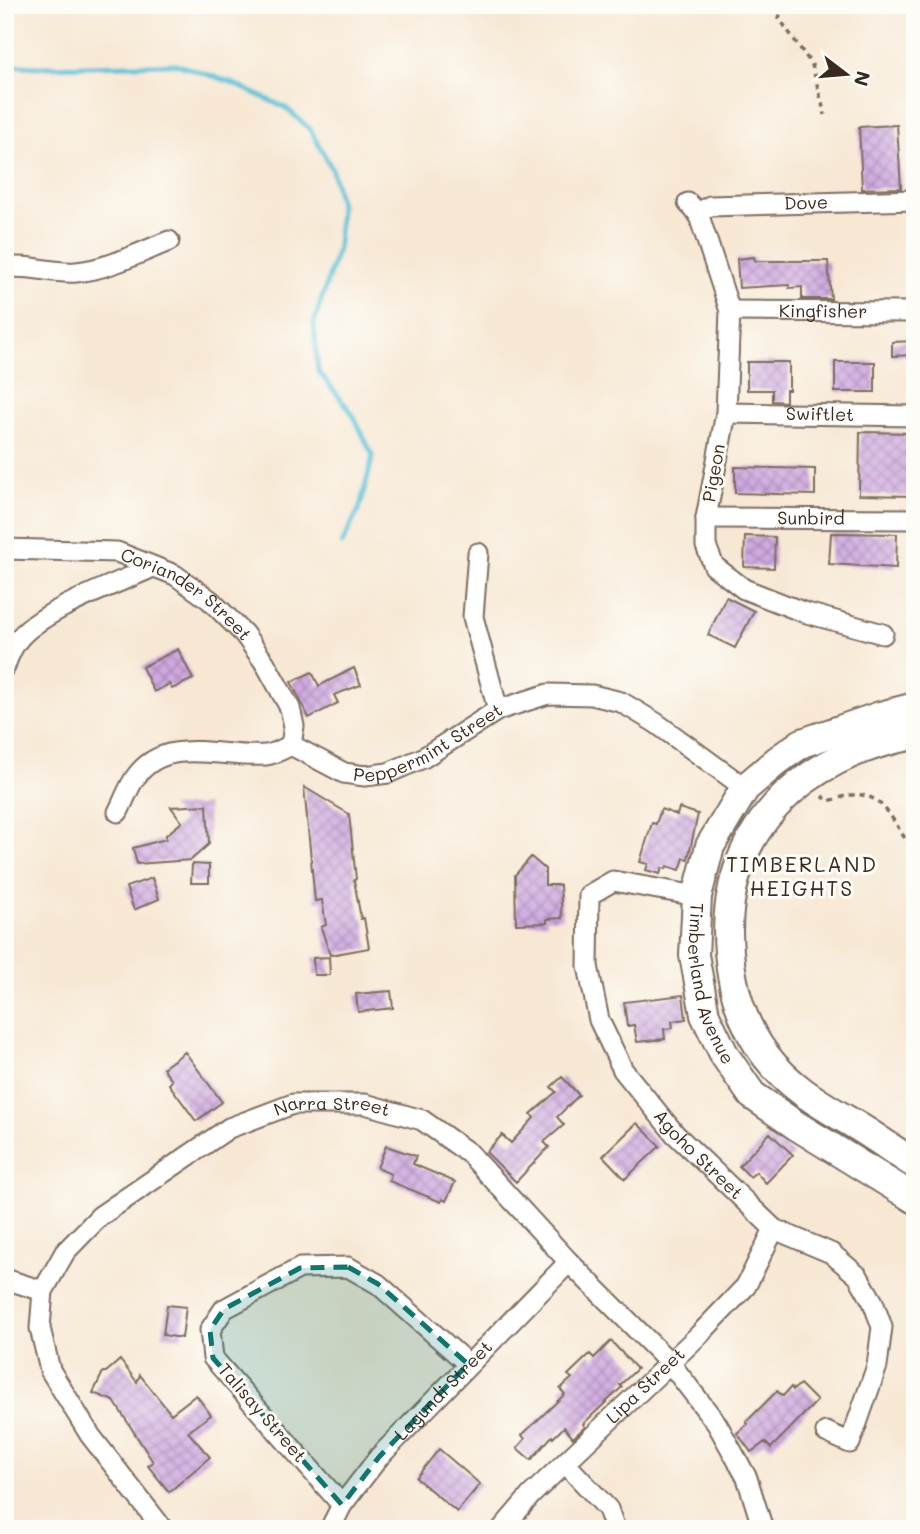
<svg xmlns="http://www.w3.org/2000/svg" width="920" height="1534" viewBox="0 0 920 1534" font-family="Mali,sans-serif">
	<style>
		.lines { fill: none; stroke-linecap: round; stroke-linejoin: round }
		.stream { stroke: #59bfd6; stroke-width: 5 }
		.building { fill: url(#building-cross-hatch) }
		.street-casing { stroke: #7d6c5e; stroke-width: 23 }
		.secondary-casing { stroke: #7d6c5e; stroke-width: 32 }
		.path { stroke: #7d6c5e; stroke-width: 3.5; stroke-dasharray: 5 5; stroke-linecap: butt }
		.street { stroke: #fff; stroke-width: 19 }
		.secondary { stroke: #fff; stroke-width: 28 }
		.marked { fill: #0f766e; fill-opacity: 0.2; stroke: #0f766e; stroke-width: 5; stroke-dasharray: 14 9; stroke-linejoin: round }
		.labels { text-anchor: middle; stroke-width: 6; stroke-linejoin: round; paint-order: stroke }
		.street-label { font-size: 18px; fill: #3b2a1e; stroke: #fdfcf7 }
		.quarter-label { font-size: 21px; letter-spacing: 2px; fill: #3b2a1e; stroke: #fdfcf7 }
	</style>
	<defs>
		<pattern id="building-cross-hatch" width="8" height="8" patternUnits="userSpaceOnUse" patternTransform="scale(1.75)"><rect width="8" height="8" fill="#cfa9e0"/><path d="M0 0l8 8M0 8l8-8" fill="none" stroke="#a98ab5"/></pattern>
	</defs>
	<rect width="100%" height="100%" fill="#fdfcf7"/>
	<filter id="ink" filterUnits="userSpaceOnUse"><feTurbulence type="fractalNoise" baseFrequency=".0143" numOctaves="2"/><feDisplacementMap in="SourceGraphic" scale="14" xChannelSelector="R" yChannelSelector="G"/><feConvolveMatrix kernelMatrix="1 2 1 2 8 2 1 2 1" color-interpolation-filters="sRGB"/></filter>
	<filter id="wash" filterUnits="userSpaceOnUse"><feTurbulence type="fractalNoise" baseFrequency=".00686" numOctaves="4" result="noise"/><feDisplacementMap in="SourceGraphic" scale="28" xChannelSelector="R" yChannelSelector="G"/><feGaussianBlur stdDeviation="1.57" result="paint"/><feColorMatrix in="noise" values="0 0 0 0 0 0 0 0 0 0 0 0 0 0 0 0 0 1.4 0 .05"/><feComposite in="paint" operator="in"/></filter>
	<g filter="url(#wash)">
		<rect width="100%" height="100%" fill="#f7e8d4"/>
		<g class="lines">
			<path class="stream" d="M 5,65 L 39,67 L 176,64 L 230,82 L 286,108 L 310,129 L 332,169 L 340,205 L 338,248 L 314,323 L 318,371 L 352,413 L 373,456 L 360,507 L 342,544"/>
		</g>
		<g id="blocks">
			<path class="building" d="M 897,125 L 901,188 L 862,189 L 859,127 Z
				M 754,257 L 755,261 L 828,261 L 831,299 L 802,299 L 802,287 L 789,288 L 789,285 L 739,288 L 737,259 Z
				M 915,341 L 915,355 L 892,356 L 892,342 Z
				M 747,362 L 789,362 L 789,390 L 786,390 L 786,402 L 772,401 L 772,390 L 747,390 Z
				M 835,362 L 875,362 L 875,392 L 835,392 Z
				M 860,432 L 915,433 L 915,496 L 859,495 Z
				M 735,467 L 815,469 L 815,495 L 735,493 Z
				M 831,533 L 897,534 L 896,568 L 829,564 Z
				M 745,536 L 775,537 L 774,568 L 744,567 Z
				M 726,597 L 754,611 L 735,648 L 708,635 Z
				M 178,649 L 193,679 L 172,689 L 169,684 L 154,692 L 142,667 Z
				M 354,668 L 361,685 L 334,695 L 338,703 L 309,718 L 291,682 L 312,672 L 319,686 Z
				M 304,787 L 349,814 L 356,879 L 354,880 L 361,919 L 364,918 L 369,948 L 330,955 L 321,927 L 326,925 L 322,900 L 315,901 Z
				M 207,805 L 209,844 L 191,860 L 137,864 L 133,848 L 166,839 L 166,835 L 182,822 L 171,807 Z
				M 679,808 L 698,814 L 688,859 L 684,858 L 680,870 L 667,866 L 666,869 L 662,868 L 660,874 L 646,870 L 648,864 L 640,862 L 652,823 L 656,824 L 661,809 L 677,815 Z
				M 531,857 L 545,869 L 545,885 L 560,885 L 562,918 L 547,919 L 547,923 L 516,924 L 515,875 Z
				M 192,864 L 209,865 L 209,883 L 191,883 Z
				M 152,878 L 159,899 L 134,910 L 126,887 Z
				M 329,957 L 330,975 L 314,975 L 313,958 Z
				M 391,991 L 393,1008 L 358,1012 L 356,994 Z
				M 683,995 L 686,1019 L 672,1021 L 673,1028 L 664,1029 L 665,1039 L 637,1042 L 634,1025 L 627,1026 L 624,1002 Z
				M 185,1052 L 222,1102 L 196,1121 L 169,1084 L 172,1081 L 163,1068 Z
				M 562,1077 L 579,1095 L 557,1117 L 564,1125 L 544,1142 L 549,1147 L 516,1182 L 486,1152 L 502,1135 L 511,1143 L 534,1118 L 531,1114 L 556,1092 L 551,1087 Z
				M 637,1123 L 660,1146 L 625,1179 L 603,1156 Z
				M 770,1133 L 793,1155 L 766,1183 L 756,1172 L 750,1177 L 739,1166 Z
				M 386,1146 L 416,1156 L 413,1164 L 455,1182 L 446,1201 L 442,1199 L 441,1202 L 389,1181 L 391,1174 L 377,1168 Z
				M 167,1305 L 186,1307 L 182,1338 L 163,1335 Z
				M 611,1341 L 637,1369 L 620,1385 L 622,1387 L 583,1424 L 585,1427 L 573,1438 L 564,1427 L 553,1438 L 552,1436 L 531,1460 L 517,1448 L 525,1439 L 522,1435 L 565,1394 L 560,1389 L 572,1378 L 568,1375 L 590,1354 L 594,1358 Z
				M 120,1360 L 137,1382 L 140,1375 L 171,1414 L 196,1395 L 211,1415 L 188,1432 L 210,1457 L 169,1492 L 148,1466 L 153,1462 L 114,1401 L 93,1393 L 103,1372 L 106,1372 Z
				M 800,1384 L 817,1401 L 771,1448 L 765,1442 L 751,1452 L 737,1433 L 748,1424 L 746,1422 L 777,1391 L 783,1396 L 791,1387 L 793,1390 Z
				M 439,1449 L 480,1484 L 457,1512 L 416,1478 Z"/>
		</g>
	</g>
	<g filter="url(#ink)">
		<use href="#blocks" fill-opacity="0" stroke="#7d6c5e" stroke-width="2"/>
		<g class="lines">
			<defs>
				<g id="street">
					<path d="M 688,203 L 698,213 L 730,311 L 726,413 L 706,518 L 706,546 L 714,566 L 744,589 L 803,612 L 883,634"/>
					<path id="s1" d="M 698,213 L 710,206 L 915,200"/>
					<path d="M 5,268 C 29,264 52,274 76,272 C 108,269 139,253 169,241"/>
					<path id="s2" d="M 730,311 L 915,312"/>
					<path id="s3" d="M 726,413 L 915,416"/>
					<path id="s4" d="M 706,518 L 915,519"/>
					<path id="s5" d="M 5,549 L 117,552 L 175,575 L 210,600 L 244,634 L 265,663 L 290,708 L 294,726 L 291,745"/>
					<path d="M 478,553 L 473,617 L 498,710"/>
					<path d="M 5,666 C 8,657 11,649 17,641 C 40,610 117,584 153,567"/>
					<path id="s6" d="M 291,745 L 344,773 L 365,776 L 388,773 L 423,758 L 498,710 L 548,694 L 592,695 L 621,702 L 656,723 L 745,788"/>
					<path d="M 118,812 C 124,801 128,788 135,778 C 165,734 222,759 266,755 C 275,754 283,749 291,745"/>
					<path id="s7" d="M 697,896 L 613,881 L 589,895 L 588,966 L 599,1020 L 623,1070 L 675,1134 L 774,1229 L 831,1253 L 858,1276 L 873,1302 L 882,1327 L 877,1366 L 850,1443 L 826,1432"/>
					<path d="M 5,1279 L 43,1291"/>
					<path d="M 566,1464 L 608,1509 L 615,1529"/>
					<path d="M 342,1505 L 213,1358 L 210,1330 L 224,1309 L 300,1268 L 348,1267 L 378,1284 L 468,1364"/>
					<path id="s8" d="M 163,1529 L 90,1435 L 50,1370 L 40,1328 L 43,1291 L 65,1252 L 100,1216 L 229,1128 L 293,1104 L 365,1104 L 422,1120 L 470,1154 L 569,1262 L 670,1363 L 717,1424 L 747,1478 L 763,1529"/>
					<path id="s9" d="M 330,1529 L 342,1505 L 379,1457 L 569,1262"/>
					<path id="s10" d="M 502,1529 L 531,1495 L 699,1335 L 746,1286 L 774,1229"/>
				</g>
				<g id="secondary">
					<path id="s11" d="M 915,707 L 880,716 L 802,743 L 778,760 L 745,788 L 710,846 L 697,896 L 694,955 L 705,1015 L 725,1056 L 752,1095 L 797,1126 L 915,1199"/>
					<path d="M 915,735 C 802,754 718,833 729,952 C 732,989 743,1026 766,1056 C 791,1089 822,1105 857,1126 C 877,1138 896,1152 915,1164"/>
				</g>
			</defs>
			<use href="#street" class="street-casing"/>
			<use href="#secondary" class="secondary-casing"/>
			<path class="path" d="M 783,5 L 779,18 L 812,65 L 825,115
				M 822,796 L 829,801 C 836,799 844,796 851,795 C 886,790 896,831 915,852"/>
			<use href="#street" class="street"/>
			<use href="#secondary" class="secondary"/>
		</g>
	</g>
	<path class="marked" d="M 348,1267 L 378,1284 L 468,1364 L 379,1457 L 342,1505 L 213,1358 L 210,1330 L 224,1309 L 300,1268 Z"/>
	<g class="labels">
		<g class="street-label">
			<text dy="6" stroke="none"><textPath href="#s1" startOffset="110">Dove</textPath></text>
			<text dy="6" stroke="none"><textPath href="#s2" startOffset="93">Kingfisher</textPath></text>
			<text dy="6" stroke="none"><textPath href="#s3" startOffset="94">Swiftlet</textPath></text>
			<text transform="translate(714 473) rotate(-80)" y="6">Pigeon</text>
			<text dy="6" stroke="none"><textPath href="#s4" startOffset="105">Sunbird</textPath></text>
			<text dy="6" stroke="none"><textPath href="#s5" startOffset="194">Coriander Street</textPath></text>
			<text dy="6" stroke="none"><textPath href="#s6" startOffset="152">Peppermint Street</textPath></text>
			<text dy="6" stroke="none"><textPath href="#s11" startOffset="401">Timberland Avenue</textPath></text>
			<text dy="6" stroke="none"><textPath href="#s8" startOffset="634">Narra Street</textPath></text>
			<text dy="6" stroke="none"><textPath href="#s7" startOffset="408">Agoho Street</textPath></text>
			<text dy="6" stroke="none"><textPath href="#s10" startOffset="203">Lipa Street</textPath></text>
			<text dy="6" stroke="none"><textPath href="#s9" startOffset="180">Lagundi Street</textPath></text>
			<text transform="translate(262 1413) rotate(49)" y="6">Talisay Street</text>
		</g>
		<g class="quarter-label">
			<text x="802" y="872">TIMBERLAND<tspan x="802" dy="24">HEIGHTS</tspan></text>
		</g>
	</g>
	<rect width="920" height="1534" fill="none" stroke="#fdfcf7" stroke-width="28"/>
	<g transform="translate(846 74) rotate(106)" stroke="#fdfcf7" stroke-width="5" paint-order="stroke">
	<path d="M0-5L12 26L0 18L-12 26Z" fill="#3b2a1e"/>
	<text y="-10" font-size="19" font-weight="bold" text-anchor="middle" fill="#3b2a1e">N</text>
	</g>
</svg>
